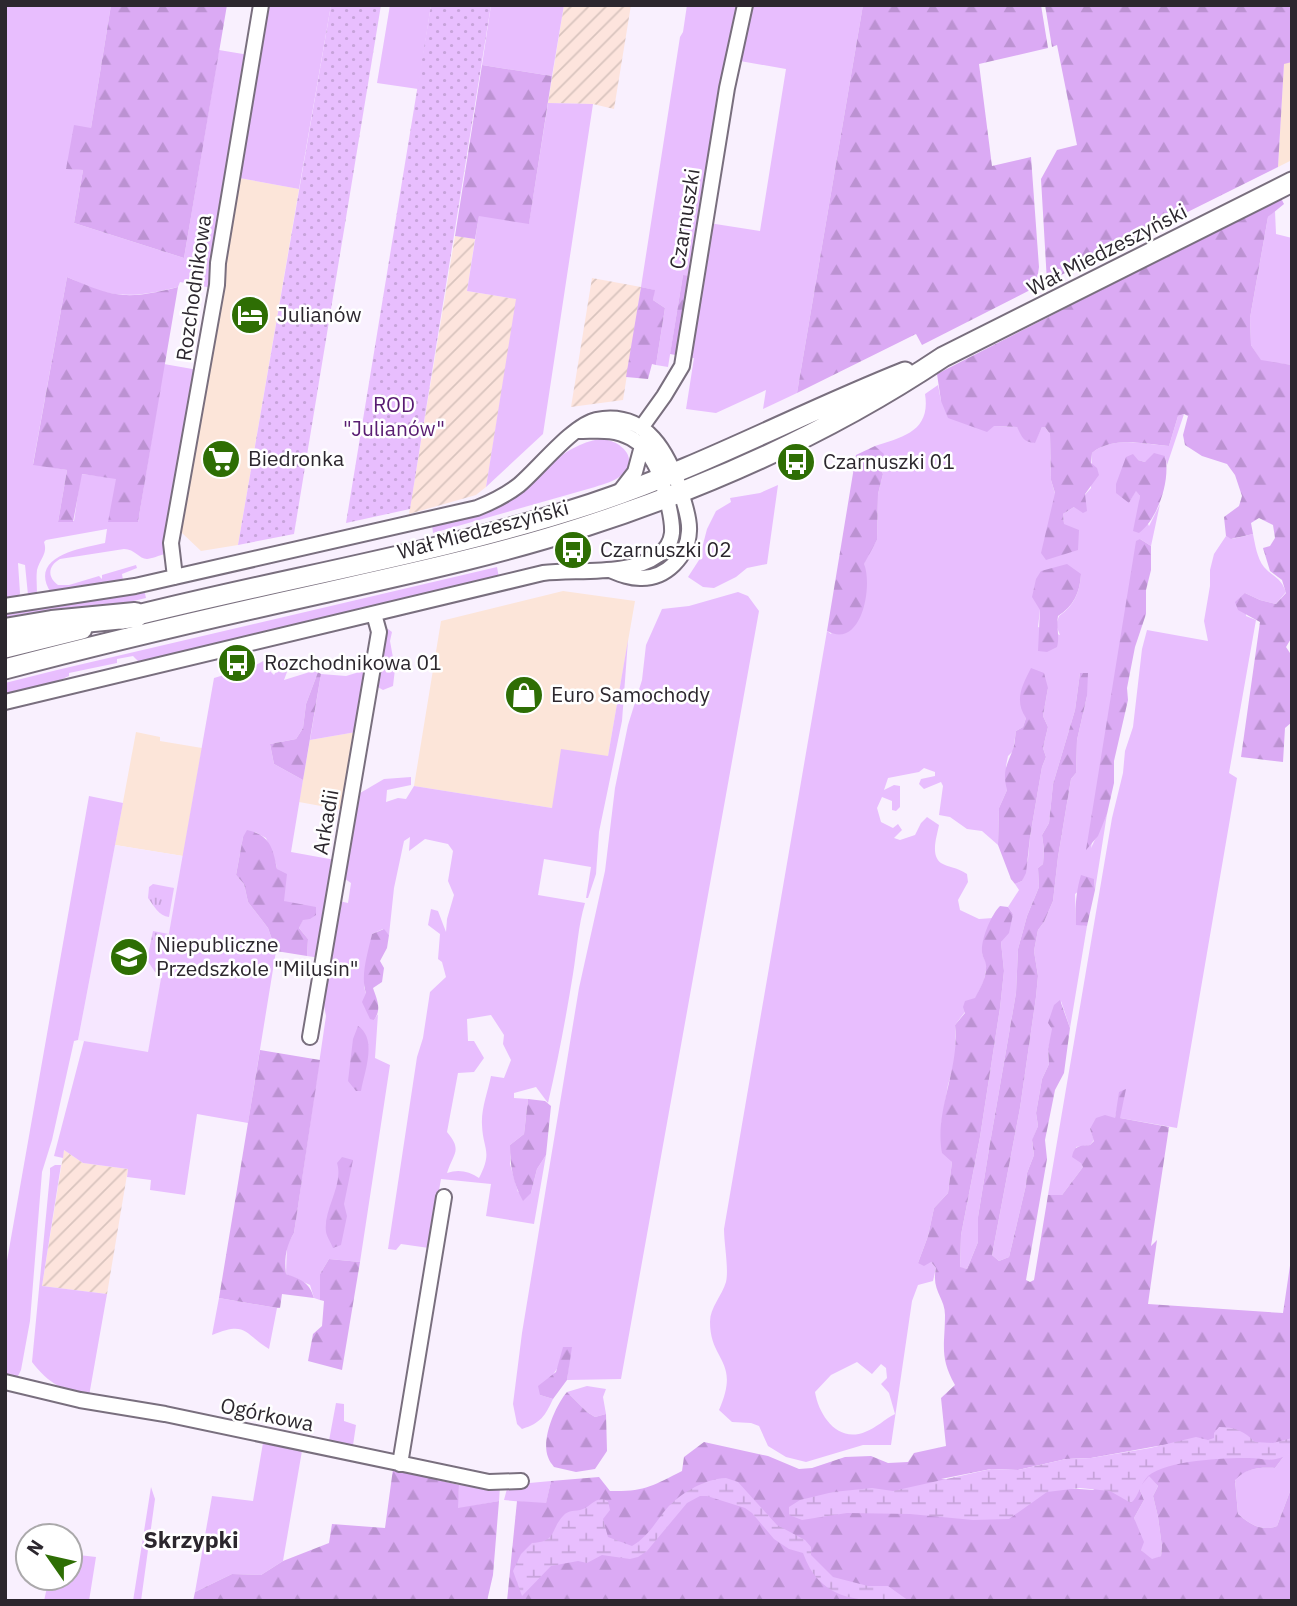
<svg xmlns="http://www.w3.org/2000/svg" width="1297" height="1606" viewBox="0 0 1297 1606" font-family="'IBM Plex Sans',sans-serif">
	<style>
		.commercial { fill: #fce5d9 }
		.industrial { fill: url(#industrial-furrows) }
		.built { fill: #f6e7ff }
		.grass { fill: #e8befe; fill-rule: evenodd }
		.forest { fill: url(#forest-firs); fill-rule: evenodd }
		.wetland { fill: url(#wetland-marsh) }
		.park { fill: url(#park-tufts) }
		.garden { fill: url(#garden-dots) }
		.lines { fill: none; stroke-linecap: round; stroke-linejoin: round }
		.street-casing { stroke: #796f7e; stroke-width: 18 }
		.secondary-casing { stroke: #796f7e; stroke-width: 23 }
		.highway-casing { stroke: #796f7e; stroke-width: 28 }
		.street { stroke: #fff; stroke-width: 14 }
		.secondary { stroke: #fff; stroke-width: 19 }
		.highway { stroke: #fff; stroke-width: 24 }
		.labels { text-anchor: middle; stroke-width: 5; stroke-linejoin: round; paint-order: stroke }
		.street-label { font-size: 21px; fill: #2c272e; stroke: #fff }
		.poi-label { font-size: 21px; fill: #2c272e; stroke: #fff; text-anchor: start }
		.park-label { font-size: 21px; fill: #591d72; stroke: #fff }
		.neighbourhood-label { font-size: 23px; font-weight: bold; fill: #2c272e; stroke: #fff }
	</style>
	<defs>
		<pattern id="industrial-furrows" width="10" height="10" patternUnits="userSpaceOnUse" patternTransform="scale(1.75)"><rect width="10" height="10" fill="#fde4dd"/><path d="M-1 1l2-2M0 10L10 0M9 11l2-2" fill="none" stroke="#d9c4be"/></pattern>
		<pattern id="forest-firs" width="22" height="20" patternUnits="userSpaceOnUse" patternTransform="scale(1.75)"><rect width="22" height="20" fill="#dbaaf4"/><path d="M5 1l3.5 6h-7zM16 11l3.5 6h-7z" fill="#bc92d2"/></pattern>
		<pattern id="wetland-marsh" width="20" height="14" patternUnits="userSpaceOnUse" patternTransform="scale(1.75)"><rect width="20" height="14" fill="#e8befe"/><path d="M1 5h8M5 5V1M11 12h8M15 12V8" fill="none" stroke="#c7a3da"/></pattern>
		<pattern id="park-tufts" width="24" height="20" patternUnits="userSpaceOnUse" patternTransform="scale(1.75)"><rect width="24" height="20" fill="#e8befe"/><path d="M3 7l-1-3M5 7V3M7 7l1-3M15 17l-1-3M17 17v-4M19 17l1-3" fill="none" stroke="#c7a3da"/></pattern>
		<pattern id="garden-dots" width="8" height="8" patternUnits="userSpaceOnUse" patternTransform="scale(1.75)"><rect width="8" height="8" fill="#e8befe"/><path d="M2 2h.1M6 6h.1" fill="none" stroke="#c7a3da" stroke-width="1.8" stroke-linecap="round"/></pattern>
	</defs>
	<rect width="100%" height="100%" fill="#f9f0fe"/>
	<path class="commercial" d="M 1292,62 L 1292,160 L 1278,167 L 1284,63 Z
		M 234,177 L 299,189 L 238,545 L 201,551 L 181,532 L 226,272 L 220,264 Z
		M 563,591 L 635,601 L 608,756 L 552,808 L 414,786 L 441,621 Z
		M 136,732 L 160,737 L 160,741 L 202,748 L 183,856 L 115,845 Z
		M 356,732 L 343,810 L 299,802 L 310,740 Z"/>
	<path class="industrial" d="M 564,5 L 631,5 L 614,109 L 593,104 L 548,103 Z
		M 455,236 L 475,239 L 467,291 L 517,299 L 486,487 L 476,495 L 409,514 Z
		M 592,278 L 641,287 L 623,400 L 571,407 Z
		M 64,1150 L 83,1163 L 128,1169 L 107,1294 L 42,1286 Z"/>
	<path class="built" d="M 115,845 L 183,856 L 148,1053 L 78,1040 Z"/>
	<path class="grass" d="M 5,5 L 111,5 L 91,128 L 66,168 L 83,170 L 74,223 L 184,258 L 219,50 L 249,55 L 212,288 L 180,282 L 178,287 C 149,294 125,299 97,290 C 87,287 77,281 67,277 L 33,464 L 67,470 L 58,522 L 74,521 L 81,474 L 116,478 L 138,522 L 164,364 L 198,370 L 165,554 C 160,555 151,559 147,559 C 139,559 135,549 124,549 L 60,559 C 48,566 47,577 58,585 L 69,585 L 99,576 L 102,579 L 102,575 L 136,565 L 137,568 L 122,574 L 123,580 L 139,577 L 51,593 C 27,556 82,548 105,543 L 107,529 L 46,540 L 44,542 C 48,554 40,558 37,570 C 36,578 37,586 37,594 L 28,595 L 25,565 L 18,563 L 20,593 L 19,596 L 5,598 Z
		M 263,5 L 331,5 L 299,189 L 234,177 Z
		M 390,5 L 431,5 L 418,89 L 377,83 Z
		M 491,5 L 564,5 L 552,76 L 482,65 Z
		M 687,5 L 738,5 L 694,276 L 683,275 L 668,367 L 656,365 L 665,308 L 653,300 L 654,290 L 641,287 L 680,37 L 683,32 Z
		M 748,5 L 863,5 L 797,393 L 763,409 L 766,390 L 716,413 L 686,409 L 694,358 L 689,358 L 709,223 L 760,231 L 786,69 L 740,61 Z
		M 548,103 L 593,104 L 543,434 L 486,487 L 516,299 L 467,291 L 479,215 L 529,223 Z
		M 1275,211 L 1276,234 L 1292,238 L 1292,365 L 1261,361 L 1251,345 L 1250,318 L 1268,217 Z
		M 938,385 L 941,401 L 994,426 L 1017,427 L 1034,443 L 1042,427 L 1045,427 L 1050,434 L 1051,480 L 1064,524 L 1063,514 L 1074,507 L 1091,488 L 1092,453 C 1112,436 1143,444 1169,446 L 1178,416 L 1184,414 L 1167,465 L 1165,456 L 1145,462 L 1138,460 L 1129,503 L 1136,490 L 1140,496 L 1139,505 L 1149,526 L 1160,504 L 1151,546 L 1140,539 L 1091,848 L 1107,814 L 1095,890 L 1094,879 L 1075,894 L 1076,924 L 1087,926 L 1070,1028 L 1061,1001 L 1048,1049 L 1049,1064 L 1042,1079 L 1036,1113 L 1038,1126 L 1032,1141 L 1034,1155 L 1027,1173 L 1026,1185 L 1009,1257 L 999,1261 L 992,1255 L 1020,1108 L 1036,997 L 1038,976 L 1034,951 L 1038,930 L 1044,922 L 1053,901 L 1058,857 L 1071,779 L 1076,773 L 1077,740 L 1087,696 L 1080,673 L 1075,710 L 1053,784 L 1049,823 L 1042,835 L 1044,850 L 1043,864 L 1038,868 L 1039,887 L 1027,916 L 1018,949 L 1016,993 L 989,1149 L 978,1217 L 978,1242 L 967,1269 L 960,1268 L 961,1235 L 980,1137 L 1000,1008 L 1004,971 L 1001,942 L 1013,914 L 1008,907 L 1019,890 L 1015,884 L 1022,881 L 1028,859 L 1030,837 L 1042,767 L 1046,757 L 1043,748 L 1048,727 L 1043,716 L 1048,688 L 1026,718 L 1023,727 L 1016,731 L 1013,751 L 1008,756 L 1006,766 L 1007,790 L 999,808 L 998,845 L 982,831 L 967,829 L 950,817 L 939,815 L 943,786 L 941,782 L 924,789 L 919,784 L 921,779 L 935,776 L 935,772 L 924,768 L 919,772 L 888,778 L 884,790 L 894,785 L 900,786 L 900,807 L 896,811 L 892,810 L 892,801 L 882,797 L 877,808 L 881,822 L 893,828 L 898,824 L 902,830 L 894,838 L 900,840 L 915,835 L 921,823 L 927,817 L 939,825 C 937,836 930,855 941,863 C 947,867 957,867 967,874 L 968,882 L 958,900 L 960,910 L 979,919 L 993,918 L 984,938 L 982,954 L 987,964 L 984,981 L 975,999 L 955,1025 L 956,1057 L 948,1085 L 941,1126 L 941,1143 L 952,1162 L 948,1193 L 934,1208 L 928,1236 L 918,1263 L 931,1262 L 936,1268 L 933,1281 L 918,1285 L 912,1301 L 891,1445 L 863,1445 L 806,1462 L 786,1457 L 768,1446 L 759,1426 L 751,1423 L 732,1422 L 719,1410 C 741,1360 710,1362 710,1322 C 710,1307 722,1296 726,1282 C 729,1269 724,1244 724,1229 L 827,631 L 831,634 L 868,555 L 877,540 L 878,494 L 883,474 L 879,467 L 883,454 L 875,446 C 903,437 931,431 925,394 ZM 1081,574 C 1080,592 1074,606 1059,616 L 1056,625 L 1060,635 L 1038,627 L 1040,610 ZM 857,1362 L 872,1374 L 881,1364 L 886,1368 L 887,1378 L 881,1384 L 889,1393 L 895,1414 C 885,1419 876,1428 865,1432 C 838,1443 819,1416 815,1392 L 831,1375 Z
		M 600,439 C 619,439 641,458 622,475 C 615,481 604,484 595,487 L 433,533 L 432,525 C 453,520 481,517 500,505 C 535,484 557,446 600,439 Z
		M 778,485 L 767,564 L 747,568 L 736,577 L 714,588 L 703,587 L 688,577 L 699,560 L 707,529 L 716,511 L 731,502 L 730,498 L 760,493 Z
		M 1253,534 C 1255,544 1257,558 1264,567 C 1274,578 1280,576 1286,592 L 1276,604 L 1260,600 L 1245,593 L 1246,616 L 1256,620 L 1229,773 L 1237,778 L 1177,1128 L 1120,1118 L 1118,1104 L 1115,1118 L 1090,1129 L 1094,1140 L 1090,1145 L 1076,1147 L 1083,1167 L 1062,1195 L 1048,1195 L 1112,818 L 1123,773 L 1125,751 L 1133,727 L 1142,649 L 1147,630 L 1208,641 L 1204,621 L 1210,586 L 1210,570 L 1214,554 L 1226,536 L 1232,539 Z
		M 497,567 L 499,578 L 145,663 L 144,660 L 138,661 L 133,656 L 117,659 L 117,663 L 69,673 L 69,676 L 45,687 L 5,695 L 5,683 L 57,670 Z
		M 144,589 L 146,598 L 91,611 L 5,622 L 5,611 L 76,602 Z
		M 738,592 L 748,596 L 759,611 L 621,1379 L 567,1380 L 571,1347 L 540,1395 L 553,1399 C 545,1416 541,1423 522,1429 L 517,1424 L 513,1404 L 522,1333 L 579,988 L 605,871 L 615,788 L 628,725 L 642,680 L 646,645 L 662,609 L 689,606 Z
		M 388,629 L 392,632 L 390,641 L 395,669 L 393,686 L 383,690 L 376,686 L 383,631 Z
		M 628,640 L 622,721 L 599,832 L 596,874 L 588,898 L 586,898 L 591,867 L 544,859 L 538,895 L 585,903 C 578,926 577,950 573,974 C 566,1017 558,1060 548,1103 L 536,1087 L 514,1093 L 514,1098 L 528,1099 L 524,1134 L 510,1145 L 510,1164 L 518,1192 L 531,1193 L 537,1169 L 546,1155 L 534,1224 L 486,1216 L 491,1184 L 441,1179 L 429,1248 L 401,1244 L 396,1250 L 388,1249 L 417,1057 L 423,1038 L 430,992 L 446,977 L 442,962 L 438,959 L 440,934 L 428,925 L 431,909 L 438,911 L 446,932 L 447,919 L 454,895 L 448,881 L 453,851 L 448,844 L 425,839 L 409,851 L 410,837 L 404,841 L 394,888 L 389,935 L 383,929 L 372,934 L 364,987 L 374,1020 L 378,1014 L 375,1058 L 390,1065 L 360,1262 L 329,1259 L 320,1274 L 320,1300 L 314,1298 L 310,1285 L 286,1274 L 287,1245 L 294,1233 L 326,1016 L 322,995 L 339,901 L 348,903 L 351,883 L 345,879 L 343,868 L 355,796 L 384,779 L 411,777 L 411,785 L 387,790 L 386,802 L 398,798 L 406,799 L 414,786 L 552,808 L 561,749 L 608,756 ZM 491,1015 L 504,1035 L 503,1044 L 511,1060 L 504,1078 L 491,1076 C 488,1091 481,1109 482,1125 C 483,1150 493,1151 479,1178 C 469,1171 458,1169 447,1173 C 453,1153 463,1151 447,1132 L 458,1073 L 474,1072 L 484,1058 L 474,1041 L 468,1041 L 467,1019 Z
		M 288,658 L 290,664 L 284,680 L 313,671 L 318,672 L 306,704 L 303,728 L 296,739 L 270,744 L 274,764 L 303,780 L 291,852 L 335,860 L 320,958 L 307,956 L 308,939 L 299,928 L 303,919 L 284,901 L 276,864 L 266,838 L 255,832 L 243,837 L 236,875 L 244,884 L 248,902 L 268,928 L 276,951 L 248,1123 L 197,1114 L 185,1195 L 150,1190 L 151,1180 L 127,1177 L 128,1169 L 83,1163 L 64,1150 L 63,1158 L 54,1156 L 84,1041 L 148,1052 L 214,678 L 254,666 L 267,659 L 268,669 L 274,675 L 283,661 Z
		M 366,670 L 356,732 L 310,740 L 321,674 L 346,676 Z
		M 89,796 L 123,803 L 78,1040 L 74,1041 L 52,1140 L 42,1172 L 30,1321 L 21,1370 L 17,1378 L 5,1376 L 5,1272 Z
		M 55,1165 L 61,1165 L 42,1286 L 107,1294 L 89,1396 C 62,1390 49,1384 32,1362 L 50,1174 L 50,1168 Z
		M 219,1298 L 277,1308 L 269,1349 C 243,1333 247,1321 212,1335 Z
		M 587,1386 L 606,1389 L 603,1397 L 606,1414 L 595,1417 L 587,1412 L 567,1392 Z
		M 336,1403 L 344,1404 L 344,1421 L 356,1425 L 352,1452 L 328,1446 Z
		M 264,1437 L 303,1445 L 283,1561 L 261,1575 L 232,1574 L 195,1592 L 212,1496 L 253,1501 Z
		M 1292,1453 L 1292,1486 L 1277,1526 C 1261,1532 1250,1524 1238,1514 L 1235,1479 C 1246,1468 1260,1467 1275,1468 L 1284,1456 Z
		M 1149,1475 L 1158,1486 L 1153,1496 L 1158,1517 L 1162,1547 L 1161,1556 L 1152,1560 L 1141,1550 L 1134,1518 L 1144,1500 L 1139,1488 Z
		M 551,1481 L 546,1504 L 504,1500 L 508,1485 Z
		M 459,1485 L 500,1486 L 499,1501 L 457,1509 Z
		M 151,1487 L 155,1499 L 141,1601 L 133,1601 Z
		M 70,1554 L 96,1557 L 89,1601 L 44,1601 L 49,1578 L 70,1578 Z"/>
	<path class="forest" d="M 111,5 L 227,5 L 184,258 L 74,223 L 83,170 L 66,169 L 74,125 L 91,128 Z
		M 863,5 L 1041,5 L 1048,48 L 979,64 L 992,166 L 1031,157 L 1039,267 L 1036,287 L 922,345 L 916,334 L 797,393 Z
		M 1045,5 L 1292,5 L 1292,62 L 1284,64 L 1278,167 L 1047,282 L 1041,179 L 1057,150 L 1077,145 L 1057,45 L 1052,47 Z
		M 482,65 L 552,76 L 529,224 L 479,216 L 475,239 L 455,236 Z
		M 1281,198 L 1284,204 L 1268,217 L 1250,318 L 1251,345 L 1261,360 L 1292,365 L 1292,637 L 1286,647 L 1292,656 L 1292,722 L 1285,728 L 1283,762 L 1241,757 L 1260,622 L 1238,610 L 1235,602 L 1245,593 L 1260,600 L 1276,604 L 1286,593 L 1282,580 L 1270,571 L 1263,548 L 1270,546 L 1275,538 L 1273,525 L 1259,518 L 1251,523 L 1253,534 L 1231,539 L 1226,536 L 1224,517 L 1239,506 L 1242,496 L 1235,475 L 1227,464 L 1202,456 L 1185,445 L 1183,435 L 1188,416 L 1184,414 L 1178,416 L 1169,446 C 1144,444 1112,436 1092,453 L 1091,463 L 1097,468 L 1099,475 L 1085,494 L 1087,511 L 1083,513 L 1074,507 L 1063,514 L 1064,524 L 1079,530 L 1078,550 L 1046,560 L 1041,553 L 1055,493 L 1051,480 L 1050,434 L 1045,427 L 1042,427 L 1035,443 C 1023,442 1022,437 1017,427 L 994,426 L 987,432 L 948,418 L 941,401 L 937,374 Z
		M 683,275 L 694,276 L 681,356 L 670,354 Z
		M 67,277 C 115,298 127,300 178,287 L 138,522 L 108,522 L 116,479 L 82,474 L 73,522 L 58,522 L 67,470 L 33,465 Z
		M 641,287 L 655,290 L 653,300 L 665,308 L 656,365 L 652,364 L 648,379 L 626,377 Z
		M 875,446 L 884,454 L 879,467 L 883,474 L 878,494 L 877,540 L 864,564 C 873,585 862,650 827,631 L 856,455 Z
		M 1154,453 L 1165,456 C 1171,479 1158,519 1139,533 L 1133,531 L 1140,496 L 1136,491 L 1129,503 L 1116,493 L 1116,484 L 1126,457 L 1133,454 L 1138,460 L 1145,462 Z
		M 1140,539 L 1151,546 L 1151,570 L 1146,590 L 1146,614 L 1135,647 L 1127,688 L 1128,700 L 1114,761 L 1114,783 L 1107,814 L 1098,836 L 1086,850 L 1136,541 Z
		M 1067,564 L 1081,574 C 1080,592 1074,606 1058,616 C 1056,627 1060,636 1057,647 L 1047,652 L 1038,651 L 1040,610 L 1032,597 L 1036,579 L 1041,571 Z
		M 1031,668 L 1044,673 L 1048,688 L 1043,716 L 1048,727 L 1043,748 L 1046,757 L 1042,767 L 1030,837 L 1026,873 L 1022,881 L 1015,884 L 1011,879 L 998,845 L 999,808 L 1007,790 C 1002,770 1007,766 1013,749 C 1015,744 1015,736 1016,731 L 1023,727 L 1026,718 C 1014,700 1022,686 1031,668 Z
		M 318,672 L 321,674 L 303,780 L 274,764 L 270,744 L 296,739 L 303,728 L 306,704 Z
		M 1080,673 L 1088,673 L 1087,696 L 1077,740 L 1076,773 L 1071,779 L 1058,857 L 1053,901 L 1044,922 L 1038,930 L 1034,951 L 1038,976 L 1036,997 L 1020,1108 L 992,1255 L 999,1261 L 1009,1257 L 1026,1185 L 1027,1173 L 1034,1155 L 1032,1140 L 1038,1126 L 1036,1113 L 1042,1079 L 1049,1064 L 1048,1049 L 1052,1029 L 1048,1023 L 1054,1005 L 1060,1000 L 1070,1028 L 1064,1073 L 1055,1090 L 1045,1140 L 1047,1159 L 1026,1280 L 1030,1282 L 1034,1280 L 1048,1195 L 1062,1195 L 1083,1167 L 1081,1163 L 1072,1157 C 1074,1145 1080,1146 1090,1145 L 1094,1141 L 1090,1129 L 1096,1118 L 1105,1115 L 1115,1118 L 1119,1092 L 1126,1089 L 1120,1118 L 1169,1127 L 1151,1246 L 1157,1240 L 1148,1304 L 1283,1313 L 1292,1252 L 1292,1453 L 1284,1456 L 1275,1468 C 1260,1467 1246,1468 1235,1480 L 1238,1514 C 1250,1524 1261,1532 1277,1526 L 1292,1486 L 1292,1601 L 507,1601 L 517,1501 L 546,1503 L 551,1481 L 599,1477 L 610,1491 C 643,1492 653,1486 682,1471 L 684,1457 L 704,1442 L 768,1456 L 799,1469 L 812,1468 L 845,1457 L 871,1456 L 888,1463 L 908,1462 L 914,1453 L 946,1446 L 941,1398 L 955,1385 C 939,1357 945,1345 945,1315 C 945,1297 931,1291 936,1268 L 931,1262 L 924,1266 L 918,1263 L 928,1236 L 934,1208 L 948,1193 L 952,1162 L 942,1153 C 934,1110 960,1070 955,1025 L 965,1013 L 963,1007 L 965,1001 L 975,998 C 980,988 986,979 986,968 C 987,961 982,958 982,952 C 981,939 991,915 1000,906 L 1008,907 L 1013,914 L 1009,933 L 1001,942 L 1004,971 L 1000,1008 L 980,1137 L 961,1235 L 960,1267 L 967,1269 L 978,1242 L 978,1217 L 989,1149 L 1016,993 L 1018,949 L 1027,916 L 1039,887 L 1038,868 L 1043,864 L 1044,850 L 1042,835 L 1049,823 L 1053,784 L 1075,710 ZM 1163,1445 L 1093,1490 L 941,1479 L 991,1469 L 1018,1470 L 1066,1459 L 1091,1458 ZM 1149,1476 L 1158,1486 L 1153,1496 L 1158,1517 L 1162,1547 L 1161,1556 L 1152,1559 L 1141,1550 L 1144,1542 L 1134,1518 L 1144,1500 L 1139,1488 Z
		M 247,830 C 270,835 273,848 277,869 L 287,874 L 284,901 L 316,907 L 316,915 L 310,919 L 303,920 L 299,928 L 308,939 L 307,956 L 276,951 L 268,928 L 248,902 L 244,884 L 236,875 L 243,837 Z
		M 1081,875 L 1094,879 L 1095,890 L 1087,926 L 1076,925 C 1075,906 1076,892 1081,875 Z
		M 384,929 L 389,935 L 387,948 L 380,961 L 384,968 L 382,982 L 373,988 C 377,1000 382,1009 374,1020 L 370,1019 L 362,1002 L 366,993 C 360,976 368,952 372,934 Z
		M 358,1026 C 378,1039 364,1073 361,1091 L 356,1091 L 348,1081 L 353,1039 Z
		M 260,1050 L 320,1060 L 294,1233 C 286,1246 284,1259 286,1274 C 302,1280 309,1282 314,1298 L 282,1294 L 280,1308 L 277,1308 L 219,1298 Z
		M 528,1099 L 545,1101 L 551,1106 L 546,1155 L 537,1169 L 531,1193 L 523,1201 C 513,1183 510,1166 510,1145 L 524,1134 Z
		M 342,1157 L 353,1160 L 344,1204 L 347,1216 L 341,1245 L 333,1248 C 331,1243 327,1237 326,1232 C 323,1209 344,1185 337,1163 Z
		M 329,1259 L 360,1262 L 342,1370 L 308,1361 L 313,1334 L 322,1326 L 324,1301 L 320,1300 L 320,1274 Z
		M 563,1347 L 572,1347 L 567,1380 L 553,1399 L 540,1395 L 538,1386 L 556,1372 Z
		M 567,1392 L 587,1412 L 595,1417 L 606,1414 L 607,1451 L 595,1469 L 576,1472 L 554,1467 C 552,1464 549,1461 548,1457 C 541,1440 555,1406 567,1392 Z
		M 393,1469 L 459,1485 L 458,1508 L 499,1501 L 493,1575 L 487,1601 L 193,1601 L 195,1592 L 232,1574 L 261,1575 L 283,1561 L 329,1543 L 332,1524 L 385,1528 Z"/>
	<path class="wetland" d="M 1219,1427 C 1235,1427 1244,1431 1255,1442 L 1273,1443 L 1292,1438 L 1292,1453 C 1287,1455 1281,1458 1276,1459 C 1268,1461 1258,1458 1249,1458 C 1224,1458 1167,1460 1148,1476 C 1140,1484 1139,1496 1131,1503 L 1110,1491 L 1080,1488 L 1047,1492 L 1009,1519 L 973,1520 L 910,1514 L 847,1513 L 802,1520 L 789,1515 L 789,1507 L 800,1500 L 833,1492 L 872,1488 L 893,1491 L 991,1469 L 1018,1470 L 1066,1459 L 1091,1458 L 1150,1448 L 1196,1437 L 1208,1440 L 1214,1438 L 1214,1433 Z
		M 726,1478 L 738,1482 L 777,1525 L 805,1540 L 811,1547 L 811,1555 L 833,1577 L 868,1586 L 888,1586 L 909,1601 C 863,1601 821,1604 803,1553 L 789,1549 L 774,1539 L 752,1513 L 745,1508 L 707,1496 L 700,1496 L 687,1503 L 647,1551 L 638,1557 L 630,1559 L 602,1555 L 587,1563 L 578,1561 L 551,1566 L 522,1596 L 513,1571 L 521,1554 L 532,1543 C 557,1542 550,1530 563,1516 C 569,1509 575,1512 583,1509 C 593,1505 595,1496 608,1501 L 610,1510 L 603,1519 L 608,1537 L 632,1546 C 646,1538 654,1525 663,1513 C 677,1495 703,1479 726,1478 Z"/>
	<path class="park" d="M 153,884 L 174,888 L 169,917 C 159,916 154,906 148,898 L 149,887 Z
		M 153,931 L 169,934 L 162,977 L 155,972 L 147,960 Z"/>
	<path class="garden" d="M 331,5 L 381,5 L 294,534 L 238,545 Z
		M 431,5 L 491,5 L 410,509 L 346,523 Z"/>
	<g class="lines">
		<defs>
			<path id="street" d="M 641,428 L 664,396 L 682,366 L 727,88 L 745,5
				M 618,494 L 635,472 L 642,446
				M 175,577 L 171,543 L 217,285 L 218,263 L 261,5
				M 5,606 L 135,586 L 477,508 C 492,502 506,495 519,485 C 538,469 573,425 596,420 C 647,410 669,454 682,495 C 685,507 690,519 689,531 C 688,556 666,579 640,578 C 629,578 620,574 610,570
				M 5,702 L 543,573 C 577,569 630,576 658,555 C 666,550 671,542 672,533 C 673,517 662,475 653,461 C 648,451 640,443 631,438 C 613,428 598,431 578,431
				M 310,1037 L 379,632 L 374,614
				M 5,1382 L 80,1400 L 165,1414 L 489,1482 L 521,1481
				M 400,1464 L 444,1197"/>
			<path id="secondary" d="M 122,619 C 278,579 438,554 591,504 C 700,468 799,414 905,372
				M 5,648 L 82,629
				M 5,669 C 107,642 210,618 314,595 C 403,575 493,556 580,528 C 708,487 831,432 943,357 L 1292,182"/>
			<path id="highway" d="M 5,631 L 52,623 L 135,615"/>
		</defs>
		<use href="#street" class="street-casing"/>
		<use href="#secondary" class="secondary-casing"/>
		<use href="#highway" class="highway-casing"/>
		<use href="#street" class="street"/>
		<use href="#secondary" class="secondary"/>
		<use href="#highway" class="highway"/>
	</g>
	<defs>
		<symbol id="hotel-disc" viewBox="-11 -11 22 22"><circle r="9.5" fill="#2e6e04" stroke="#fff"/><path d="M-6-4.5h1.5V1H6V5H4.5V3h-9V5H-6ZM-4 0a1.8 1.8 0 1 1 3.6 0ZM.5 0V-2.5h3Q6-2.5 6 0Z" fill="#fff"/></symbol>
		<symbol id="supermarket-disc" viewBox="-11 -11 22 22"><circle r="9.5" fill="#2e6e04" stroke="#fff"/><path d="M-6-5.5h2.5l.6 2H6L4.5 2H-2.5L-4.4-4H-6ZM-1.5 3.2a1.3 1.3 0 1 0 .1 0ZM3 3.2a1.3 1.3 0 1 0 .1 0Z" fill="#fff"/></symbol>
		<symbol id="bus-disc" viewBox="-11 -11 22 22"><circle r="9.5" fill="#2e6e04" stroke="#fff"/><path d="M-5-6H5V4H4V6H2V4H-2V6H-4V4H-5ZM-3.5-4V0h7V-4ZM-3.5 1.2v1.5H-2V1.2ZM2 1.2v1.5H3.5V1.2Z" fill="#fff"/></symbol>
		<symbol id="shop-disc" viewBox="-11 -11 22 22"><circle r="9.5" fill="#2e6e04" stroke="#fff"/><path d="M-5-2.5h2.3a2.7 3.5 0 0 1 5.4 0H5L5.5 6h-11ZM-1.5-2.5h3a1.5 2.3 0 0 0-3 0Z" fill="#fff"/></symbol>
		<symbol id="school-disc" viewBox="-11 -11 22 22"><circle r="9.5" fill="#2e6e04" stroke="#fff"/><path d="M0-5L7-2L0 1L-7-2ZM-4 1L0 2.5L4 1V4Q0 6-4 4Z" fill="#fff"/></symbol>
	</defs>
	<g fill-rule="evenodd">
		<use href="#hotel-disc" x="228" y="293" width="44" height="44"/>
		<use href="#supermarket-disc" x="199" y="437" width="44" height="44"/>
		<use href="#bus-disc" x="774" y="440" width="44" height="44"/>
		<use href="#bus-disc" x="551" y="528" width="44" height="44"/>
		<use href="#bus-disc" x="215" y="641" width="44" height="44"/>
		<use href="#shop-disc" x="502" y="673" width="44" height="44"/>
		<use href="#school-disc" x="107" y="935" width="44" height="44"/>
	</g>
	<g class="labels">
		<g class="street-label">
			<text transform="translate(685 219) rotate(-81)" y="7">Czarnuszki</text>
			<text transform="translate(1107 250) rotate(-27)" y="7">Wał Miedzeszyński</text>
			<text transform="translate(194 288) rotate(-82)" y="7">Rozchodnikowa</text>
			<text transform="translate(483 530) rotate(-15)" y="7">Wał Miedzeszyński</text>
			<text transform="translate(326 822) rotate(-80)" y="7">Arkadii</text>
			<text transform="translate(267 1415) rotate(12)" y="7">Ogórkowa</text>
		</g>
		<g class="poi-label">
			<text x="277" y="322">Julianów</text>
			<text x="248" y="466">Biedronka</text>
			<text x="823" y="469">Czarnuszki 01</text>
			<text x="600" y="557">Czarnuszki 02</text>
			<text x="264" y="670">Rozchodnikowa 01</text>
			<text x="551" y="702">Euro Samochody</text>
			<text x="156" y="952">Niepubliczne<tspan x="156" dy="24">Przedszkole "Milusin"</tspan></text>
		</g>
		<g class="park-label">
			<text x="394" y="412">ROD<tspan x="394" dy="24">"Julianów"</tspan></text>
		</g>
		<g class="neighbourhood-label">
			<text x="191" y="1548">Skrzypki</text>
		</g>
	</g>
	<rect width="1297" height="1606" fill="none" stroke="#2c272e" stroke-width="14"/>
	<g transform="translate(49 1557) rotate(304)"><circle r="33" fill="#ffffff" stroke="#aba9ab" stroke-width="2"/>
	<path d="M0-5L12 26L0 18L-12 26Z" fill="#2e6e04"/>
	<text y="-10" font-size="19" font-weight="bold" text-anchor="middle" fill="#2c272e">N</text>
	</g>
</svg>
